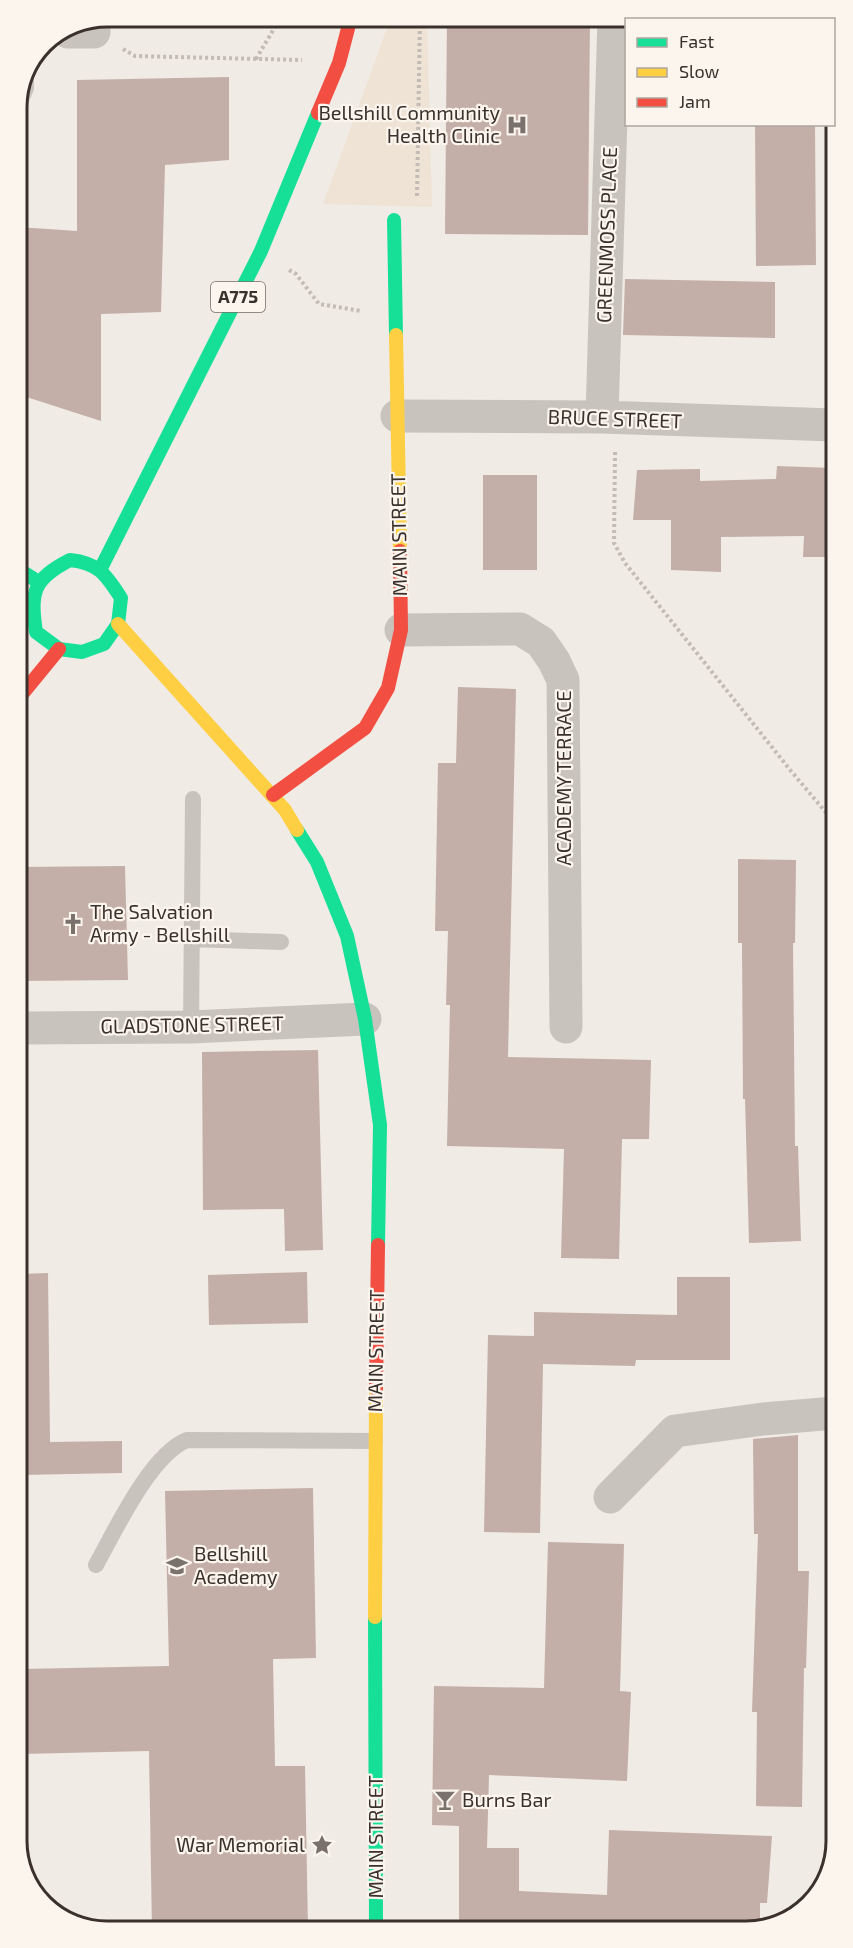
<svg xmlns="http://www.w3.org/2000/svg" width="853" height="1948" viewBox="0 0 853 1948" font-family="'Exo 2',sans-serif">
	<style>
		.plaza { fill: #eee3d5 }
		.building { fill: #c3afa7 }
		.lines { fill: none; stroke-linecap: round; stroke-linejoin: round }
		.path { stroke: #c2bbb6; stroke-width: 4; stroke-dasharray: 3 3; stroke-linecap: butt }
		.lane { stroke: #c9c3be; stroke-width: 16 }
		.street { stroke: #c9c3be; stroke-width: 33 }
		.fast { stroke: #16e098; stroke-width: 14 }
		.slow { stroke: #ffcf43; stroke-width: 14 }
		.jam { stroke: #f24e42; stroke-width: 14 }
		.labels { text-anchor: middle; stroke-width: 4.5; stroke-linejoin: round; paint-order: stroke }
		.shield { fill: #fbf5ee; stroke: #756b66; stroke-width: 1.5 }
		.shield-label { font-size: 18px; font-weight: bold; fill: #3b302b }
		.poi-label { font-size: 20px; fill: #3b302b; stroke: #fbf5ee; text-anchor: start }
		.street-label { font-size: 20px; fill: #3b302b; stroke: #fbf5ee }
		.rim { fill: none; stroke: #3b302b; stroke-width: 3 }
	</style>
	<rect width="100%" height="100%" fill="#f0ebe5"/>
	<path class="plaza" d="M 391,17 L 427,17 L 432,207 L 323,204 Z"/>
	<path class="building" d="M 447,17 L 590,17 L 588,235 L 445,234 Z
		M 229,77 L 229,160 L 165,165 L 161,312 L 101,314 L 101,421 L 17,394 L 18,227 L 77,231 L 77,80 Z
		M 755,124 L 815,124 L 816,265 L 756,266 Z
		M 625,279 L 775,282 L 775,338 L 623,335 Z
		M 777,466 L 833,468 L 833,557 L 803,557 L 804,536 L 721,537 L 721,572 L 671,570 L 671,520 L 633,520 L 637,470 L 700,469 L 700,481 L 776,479 Z
		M 483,475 L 537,475 L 537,570 L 483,570 Z
		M 458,687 L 516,689 L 508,1057 L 651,1060 L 649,1139 L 622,1139 L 619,1259 L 561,1258 L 564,1149 L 447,1146 L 450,1005 L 446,1005 L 448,931 L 435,931 L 438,763 L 456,763 Z
		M 738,859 L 796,860 L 795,943 L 793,943 L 795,1146 L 798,1146 L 801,1241 L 749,1243 L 745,1099 L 743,1099 L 742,943 L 738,943 Z
		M 125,866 L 128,980 L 19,981 L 19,867 Z
		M 318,1050 L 323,1250 L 285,1251 L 284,1209 L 203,1210 L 202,1052 Z
		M 307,1272 L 308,1323 L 209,1325 L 208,1275 Z
		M 48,1273 L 50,1442 L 122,1441 L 122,1473 L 20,1475 L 20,1274 Z
		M 677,1277 L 730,1277 L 730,1360 L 636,1360 L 635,1366 L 543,1364 L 540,1533 L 484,1532 L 488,1335 L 534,1336 L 534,1312 L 677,1315 Z
		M 798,1435 L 798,1571 L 809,1571 L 806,1668 L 804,1668 L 802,1807 L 756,1806 L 757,1712 L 752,1712 L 758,1534 L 754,1534 L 753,1439 Z
		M 313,1488 L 316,1658 L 273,1659 L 275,1766 L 305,1766 L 308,1930 L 152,1931 L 149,1751 L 21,1754 L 21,1669 L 169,1666 L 165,1491 Z
		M 548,1542 L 624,1544 L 620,1691 L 631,1692 L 627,1781 L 489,1775 L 487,1848 L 519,1848 L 519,1891 L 607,1895 L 609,1830 L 772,1836 L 767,1903 L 760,1903 L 760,1927 L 459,1929 L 459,1826 L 432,1825 L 434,1686 L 544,1688 Z"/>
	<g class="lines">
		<path class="path" d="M 123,49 L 135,56 L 302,60
			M 256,59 L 281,17
			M 417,196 L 420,17
			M 289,270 L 296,274 L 319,304 L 361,311
			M 615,452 L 614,543 L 625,563 L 791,771 L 834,822"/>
		<path class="lane" d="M 17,109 L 26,88 L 26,81
			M 192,939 L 281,942
			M 191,1027 L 193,799
			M 96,1565 C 115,1531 150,1455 187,1440 L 375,1441"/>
		<path class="street" d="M 68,32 L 94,32 L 94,22
			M 397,416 L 602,417 L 833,425
			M 602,417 L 614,17
			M 401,630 L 520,629 L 541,642 L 554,661 L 563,680 L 566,1027
			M 19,1028 L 191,1027 L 365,1019
			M 610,1497 L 675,1431 L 763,1419 L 835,1413"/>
		<path class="fast" d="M 394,220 L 396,335
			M 70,560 C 99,563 106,575 121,598 L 118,624 L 104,644 L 82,652 L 59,649 L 36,632 C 30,592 33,579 70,560 Z
			M 101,568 L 261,251 L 318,113
			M 18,569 L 37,581
			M 297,830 L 317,862 L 347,936 L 365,1019 L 380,1125 L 378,1245
			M 375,1617 L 376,1929"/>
		<path class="slow" d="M 396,335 L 400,551
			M 118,624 L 285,810 L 297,830
			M 375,1617 L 376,1389"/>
		<path class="jam" d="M 318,113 L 339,63 L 351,17
			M 18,699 L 59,649
			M 273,795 L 365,728 L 388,688 L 401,630 L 400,551
			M 376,1389 L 378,1245"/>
	</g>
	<defs>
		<symbol id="hospital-bare" viewBox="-9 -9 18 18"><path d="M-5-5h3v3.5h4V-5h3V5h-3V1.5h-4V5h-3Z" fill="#7a716c" stroke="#fbf5ee" stroke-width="2.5" paint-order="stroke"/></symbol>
		<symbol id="church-bare" viewBox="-9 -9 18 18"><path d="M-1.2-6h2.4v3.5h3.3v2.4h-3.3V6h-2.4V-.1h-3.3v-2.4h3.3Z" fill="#7a716c" stroke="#fbf5ee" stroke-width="2.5" paint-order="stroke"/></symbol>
		<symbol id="school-bare" viewBox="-9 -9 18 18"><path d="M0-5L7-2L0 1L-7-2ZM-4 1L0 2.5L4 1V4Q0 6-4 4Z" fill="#7a716c" stroke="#fbf5ee" stroke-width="2.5" paint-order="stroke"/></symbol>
		<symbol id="bar-bare" viewBox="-9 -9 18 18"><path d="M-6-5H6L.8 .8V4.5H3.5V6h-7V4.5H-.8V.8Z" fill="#7a716c" stroke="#fbf5ee" stroke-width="2.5" paint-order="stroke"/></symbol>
		<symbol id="sight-bare" viewBox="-9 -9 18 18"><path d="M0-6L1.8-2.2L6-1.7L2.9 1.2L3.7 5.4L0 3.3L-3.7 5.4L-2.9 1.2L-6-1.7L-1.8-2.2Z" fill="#7a716c" stroke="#fbf5ee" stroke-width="2.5" paint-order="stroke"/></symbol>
	</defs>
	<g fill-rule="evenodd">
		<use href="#hospital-bare" x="502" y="110" width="30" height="30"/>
		<use href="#church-bare" x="58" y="909" width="30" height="30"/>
		<use href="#school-bare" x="162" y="1551" width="30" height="30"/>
		<use href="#bar-bare" x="430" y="1785" width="30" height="30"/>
		<use href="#sight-bare" x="307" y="1830" width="30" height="30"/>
	</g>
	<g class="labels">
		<rect class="shield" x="211" y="282" width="54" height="30" rx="4.5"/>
		<g class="shield-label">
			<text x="238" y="303">A775</text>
		</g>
		<g class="poi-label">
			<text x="500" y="120" text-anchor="end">Bellshill Community<tspan x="500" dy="23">Health Clinic</tspan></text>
			<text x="90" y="919">The Salvation<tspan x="90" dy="23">Army - Bellshill</tspan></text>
			<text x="194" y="1561">Bellshill<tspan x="194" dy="23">Academy</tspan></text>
			<text x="462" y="1807">Burns Bar</text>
			<text x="305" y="1852" text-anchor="end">War Memorial</text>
		</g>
		<g class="street-label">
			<text transform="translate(607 235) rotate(-88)" y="7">GREENMOSS PLACE</text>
			<text transform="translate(615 419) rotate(2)" y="7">BRUCE STREET</text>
			<text transform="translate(399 535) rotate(-91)" y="7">MAIN STREET</text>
			<text transform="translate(564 778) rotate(-90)" y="7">ACADEMY TERRACE</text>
			<text transform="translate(192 1025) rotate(-1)" y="7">GLADSTONE STREET</text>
			<text transform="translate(376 1351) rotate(-89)" y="7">MAIN STREET</text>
			<text transform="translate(376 1837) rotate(-90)" y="7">MAIN STREET</text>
		</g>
	</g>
	<path d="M0 0H853V1948H0ZM107 27H746A80 80 0 0 1 826 107V1841A80 80 0 0 1 746 1921H107A80 80 0 0 1 27 1841V107A80 80 0 0 1 107 27Z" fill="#fbf5ee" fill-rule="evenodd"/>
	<path class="rim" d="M107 27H746A80 80 0 0 1 826 107V1841A80 80 0 0 1 746 1921H107A80 80 0 0 1 27 1841V107A80 80 0 0 1 107 27Z"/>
	<rect x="625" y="18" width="210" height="108" fill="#fbf5ee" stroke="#aea6a0" stroke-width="1.5"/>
	<rect x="637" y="38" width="30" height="9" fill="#16e098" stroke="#aea6a0" stroke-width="1.5"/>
	<text x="679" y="48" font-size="18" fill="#3b302b">Fast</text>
	<rect x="637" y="68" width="30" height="9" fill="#ffcf43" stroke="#aea6a0" stroke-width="1.5"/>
	<text x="679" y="78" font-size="18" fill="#3b302b">Slow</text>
	<rect x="637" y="98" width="30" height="9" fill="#f24e42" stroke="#aea6a0" stroke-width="1.5"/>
	<text x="679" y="108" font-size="18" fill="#3b302b">Jam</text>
</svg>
